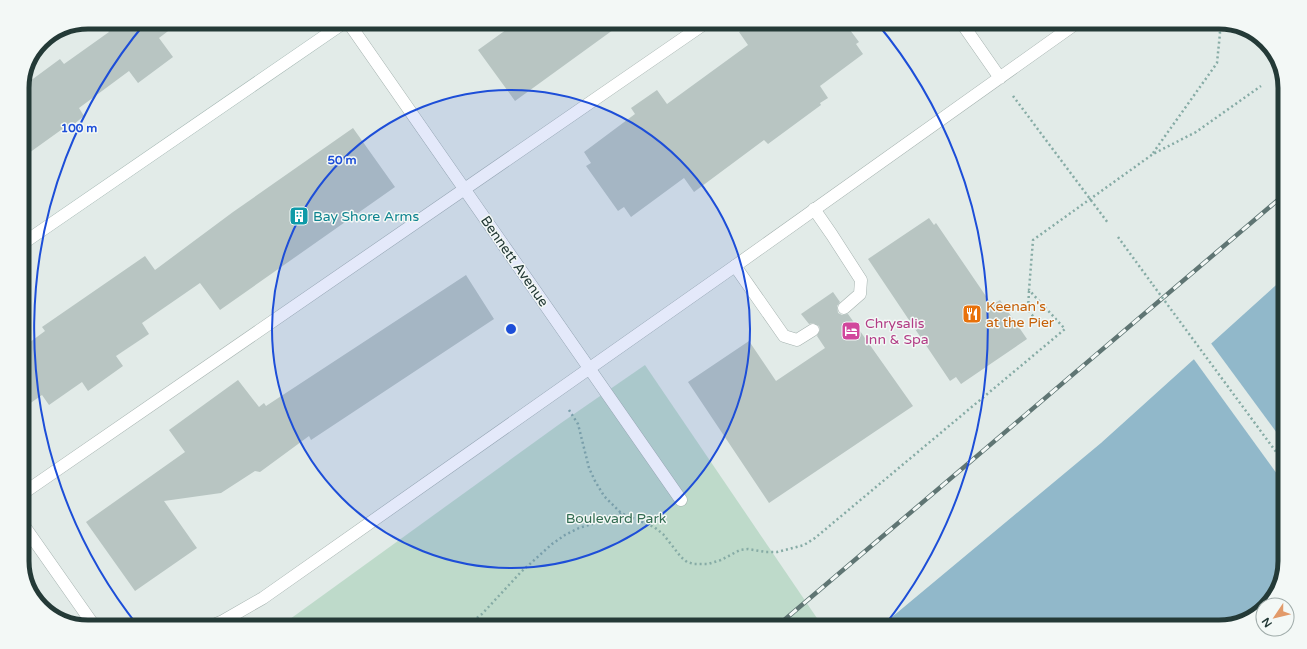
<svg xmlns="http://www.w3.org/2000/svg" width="1307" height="649" viewBox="0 0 1307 649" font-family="'Varela Round',sans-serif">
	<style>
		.green { fill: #bedaca }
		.water { fill: #91b8ca }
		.pier { fill: #e2ebe8 }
		.building { fill: #b8c5c2 }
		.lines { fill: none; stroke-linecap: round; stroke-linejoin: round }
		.lane-casing { stroke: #a5b2af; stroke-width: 13 }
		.street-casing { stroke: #a5b2af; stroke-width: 13 }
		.secondary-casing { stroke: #a2b5b1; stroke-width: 13 }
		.path { stroke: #86aba5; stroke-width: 2.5; stroke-dasharray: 2 3; stroke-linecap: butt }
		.lane { stroke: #fff; stroke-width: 12 }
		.street { stroke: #fff; stroke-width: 12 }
		.secondary { stroke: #fff; stroke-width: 12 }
		.rail-casing { stroke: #5f7573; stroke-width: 4.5 }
		.rail { stroke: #f3f8f6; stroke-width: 3; stroke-dasharray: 9; stroke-linecap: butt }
		.path-bridge { stroke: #86aba5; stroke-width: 2.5; stroke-dasharray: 2 3; stroke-linecap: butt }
		.ring { fill: none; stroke: #1d4ed8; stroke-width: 2 }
		.labels { text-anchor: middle; stroke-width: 3; stroke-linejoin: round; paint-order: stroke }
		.culture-label { font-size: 14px; fill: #0d838f; stroke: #f3f8f6; text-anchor: start }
		.street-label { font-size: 14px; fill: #243a37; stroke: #f3f8f6 }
		.food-label { font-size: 14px; fill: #c56008; stroke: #f3f8f6; text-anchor: start }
		.hotel-label { font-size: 14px; fill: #b23c85; stroke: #f3f8f6; text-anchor: start }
		.park-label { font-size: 14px; fill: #336c52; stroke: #f3f8f6 }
		.rim { fill: none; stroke: #243a37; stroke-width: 5 }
		.centre { fill: #1d4ed8; stroke: #f3f8f6; stroke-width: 2 }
		.ring-label { font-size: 12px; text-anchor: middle; font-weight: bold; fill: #1d4ed8; stroke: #f3f8f6; stroke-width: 3; stroke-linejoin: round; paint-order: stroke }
	</style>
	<rect width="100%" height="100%" fill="#e2ebe8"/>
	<path class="green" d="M 645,365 L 823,627 L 279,627 L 561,423 Z"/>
	<path class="water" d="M 1285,277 L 1285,561 L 1278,590 L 1265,605 L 1263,605 L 1263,607 L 1255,616 L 1219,627 L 880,627 L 1101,443 Z"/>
	<path class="pier" d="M 1210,342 L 1285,444 L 1285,485 L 1193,358 Z"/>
	<path class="building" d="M 101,22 L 180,22 L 159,38 L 173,57 L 138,83 L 129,71 L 79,108 L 84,116 L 63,133 L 61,130 L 22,158 L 22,87 L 60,59 L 64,64 L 109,32 Z
		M 517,22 L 624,22 L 515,101 L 478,50 Z
		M 753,22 L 844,22 L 859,42 L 856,44 L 863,54 L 820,86 L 828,98 L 820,103 L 821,105 L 768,144 L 764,140 L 694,192 L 684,178 L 631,217 L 624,207 L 618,211 L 586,166 L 591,163 L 584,152 L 635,114 L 631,108 L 657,90 L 667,104 L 748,45 L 739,32 Z
		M 353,128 L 395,187 L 220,310 L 200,283 L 142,323 L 149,334 L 116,356 L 123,366 L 88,391 L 82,382 L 49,405 L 42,395 L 22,409 L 22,348 L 45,331 L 42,327 L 145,256 L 155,270 L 233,212 Z
		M 929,218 L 934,225 L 936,223 L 992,305 L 1000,300 L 1027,339 L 961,384 L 956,377 L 950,381 L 868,259 Z
		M 466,275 L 494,319 L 311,440 L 309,436 L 260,472 L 255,471 L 221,493 L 164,501 L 197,548 L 135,591 L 86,522 L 185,452 L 169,430 L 238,380 L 259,407 L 264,403 L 266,406 Z
		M 833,292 L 840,302 L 837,306 L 838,313 L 842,315 L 848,314 L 913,406 L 769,503 L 688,382 L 749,341 L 776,381 L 825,348 L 817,336 L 820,330 L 819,326 L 813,323 L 809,324 L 801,314 Z"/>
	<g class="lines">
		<defs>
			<path id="lane" d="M 814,209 L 832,235 L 861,280 L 860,294 L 844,308
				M 735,266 L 784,336 L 797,340 L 813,330
				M 22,494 L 707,22"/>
			<path id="street" d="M 348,22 L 681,500
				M 961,22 L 1000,78
				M 22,523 L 95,627
				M 209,627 L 223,621 L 263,598 L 735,266 L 1078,22"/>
			<path id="secondary" d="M 22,244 L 345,22"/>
		</defs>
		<use href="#lane" class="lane-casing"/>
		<use href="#street" class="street-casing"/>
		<use href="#secondary" class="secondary-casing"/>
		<path class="path" d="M 1013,96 L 1108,223
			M 1153,153 L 1217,63 L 1220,33 L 1218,22
			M 1118,237 L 1153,285
			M 1029,291 L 1028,310 L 1041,326
			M 569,410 L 578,424 L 589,468 L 595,481 L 604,496 L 621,513 L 654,527 L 663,534 L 681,557 L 687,562 L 694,564 L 708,564 L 721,560 L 740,550 L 748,549 L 766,552 L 777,552 L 804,545 L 815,538 L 1065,329 L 1029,290 L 1033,240 L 1153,154 L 1196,132 L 1261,86
			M 465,627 L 482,614 L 521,572 L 552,544 L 565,535 L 579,528 L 612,518 L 621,513"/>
		<use href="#lane" class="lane"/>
		<use href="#street" class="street"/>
		<use href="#secondary" class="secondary"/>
		<defs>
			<path id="rail" d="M 776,627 L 1285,194"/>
		</defs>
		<use href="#rail" class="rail-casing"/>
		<use href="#rail" class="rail"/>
		<path class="path-bridge" d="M 1153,285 L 1285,464"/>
	</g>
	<circle cx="511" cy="329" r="239" fill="#1d4ed8" fill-opacity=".12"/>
	<g class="ring">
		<circle cx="511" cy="329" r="239"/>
		<path d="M138 626A477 477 0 0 1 146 22M876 22A477 477 0 0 1 884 626"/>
	</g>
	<defs>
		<symbol id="building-square" viewBox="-11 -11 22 22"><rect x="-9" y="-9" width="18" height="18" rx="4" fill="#0f9aa8" stroke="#f3f8f6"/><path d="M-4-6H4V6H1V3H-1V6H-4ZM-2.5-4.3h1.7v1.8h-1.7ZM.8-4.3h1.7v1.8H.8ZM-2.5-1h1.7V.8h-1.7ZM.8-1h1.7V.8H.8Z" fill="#fff"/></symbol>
		<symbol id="restaurant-square" viewBox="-11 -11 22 22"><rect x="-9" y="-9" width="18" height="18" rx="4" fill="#e8710a" stroke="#f3f8f6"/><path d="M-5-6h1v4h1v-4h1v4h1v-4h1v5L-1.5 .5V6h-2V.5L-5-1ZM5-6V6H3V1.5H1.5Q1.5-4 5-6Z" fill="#fff"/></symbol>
		<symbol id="hotel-square" viewBox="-11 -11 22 22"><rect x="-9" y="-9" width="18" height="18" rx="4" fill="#d1479c" stroke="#f3f8f6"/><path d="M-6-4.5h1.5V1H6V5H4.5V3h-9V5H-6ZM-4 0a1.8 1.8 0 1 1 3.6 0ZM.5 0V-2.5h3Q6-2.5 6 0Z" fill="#fff"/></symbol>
	</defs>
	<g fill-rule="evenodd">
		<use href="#building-square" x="288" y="205" width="22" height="22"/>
		<use href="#restaurant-square" x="961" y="303" width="22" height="22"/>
		<use href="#hotel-square" x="840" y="320" width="22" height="22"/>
	</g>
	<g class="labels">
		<g class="culture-label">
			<text x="313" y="221">Bay Shore Arms</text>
		</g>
		<g class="street-label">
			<text transform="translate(515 261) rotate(55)" y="5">Bennett Avenue</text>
		</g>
		<g class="food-label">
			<text x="986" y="311">Keenan's<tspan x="986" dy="16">at the Pier</tspan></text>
		</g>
		<g class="hotel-label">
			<text x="865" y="328">Chrysalis<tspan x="865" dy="16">Inn &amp; Spa</tspan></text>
		</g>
		<g class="park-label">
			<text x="616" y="523">Boulevard Park</text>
		</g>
	</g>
	<path d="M0 0H1307V649H0ZM88 29H1219A59 59 0 0 1 1278 88V561A59 59 0 0 1 1219 620H88A59 59 0 0 1 29 561V88A59 59 0 0 1 88 29Z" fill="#f3f8f6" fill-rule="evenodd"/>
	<path class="rim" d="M88 29H1219A59 59 0 0 1 1278 88V561A59 59 0 0 1 1219 620H88A59 59 0 0 1 29 561V88A59 59 0 0 1 88 29Z"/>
	<circle cx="511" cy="329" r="6" class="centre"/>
	<g class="ring-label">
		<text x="79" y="132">100 m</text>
		<text x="342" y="164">50 m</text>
	</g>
	<g transform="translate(1275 617) rotate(235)"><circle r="19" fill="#f3f8f6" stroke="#a0acaa"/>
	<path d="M0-3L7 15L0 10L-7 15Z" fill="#e29a69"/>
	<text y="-6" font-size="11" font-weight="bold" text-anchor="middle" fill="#243a37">N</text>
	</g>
</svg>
